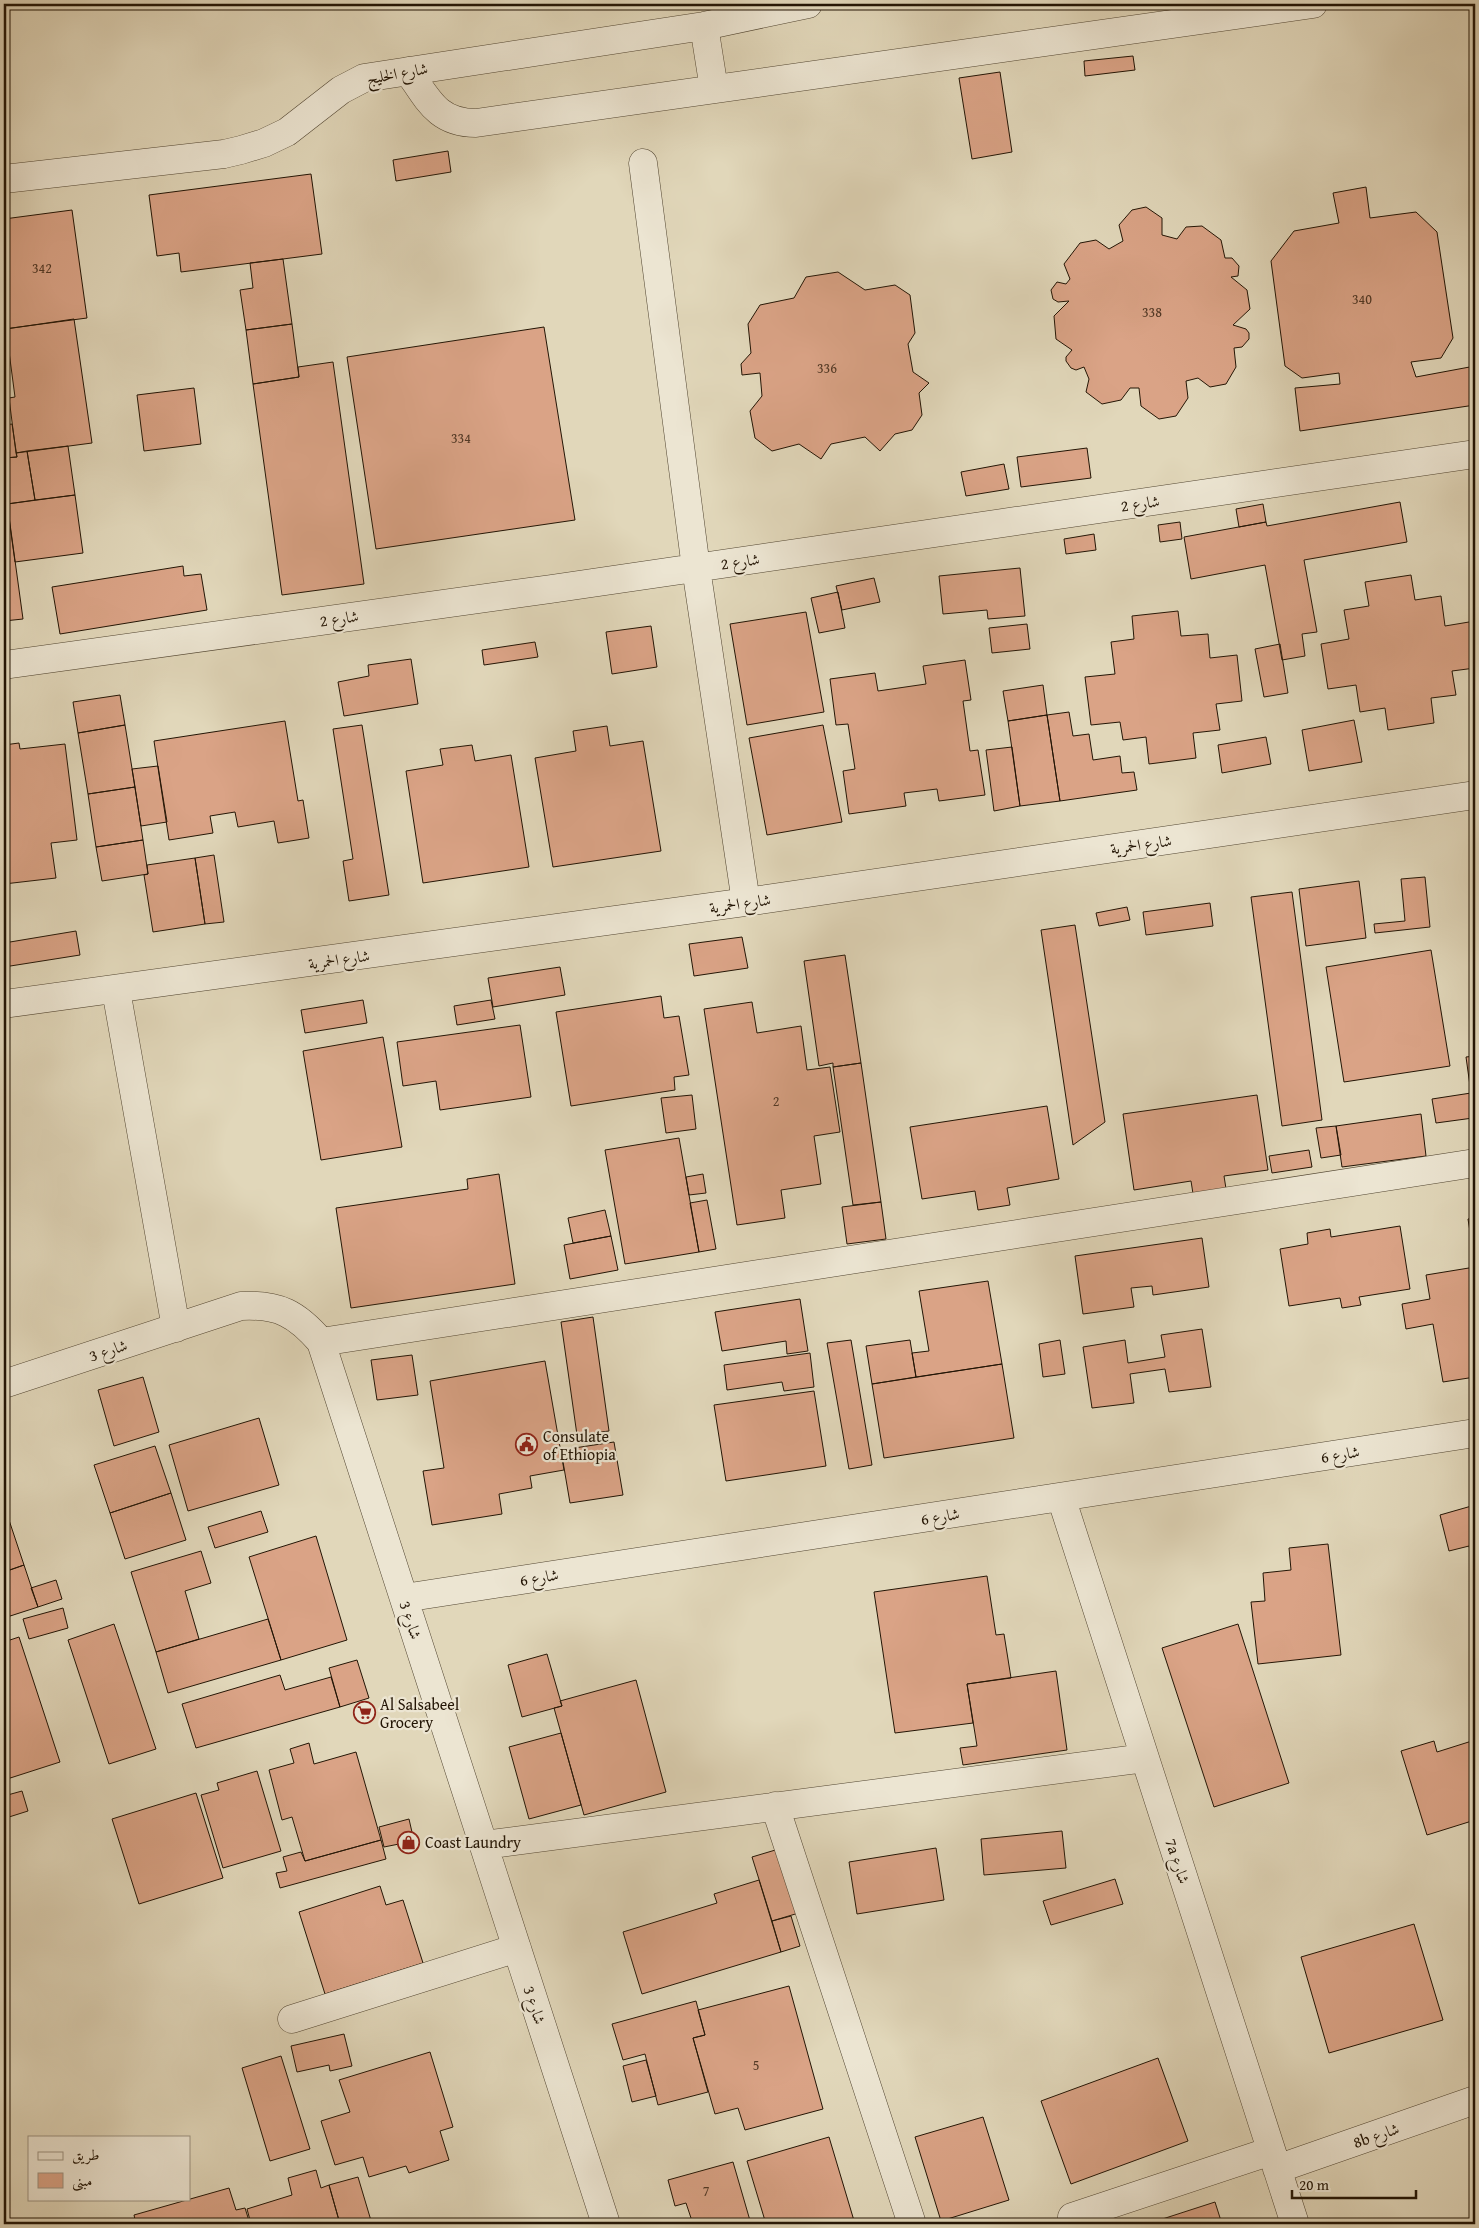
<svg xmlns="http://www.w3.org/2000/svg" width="1479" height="2228" viewBox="0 0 1479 2228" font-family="'Gentium Book Plus',Amiri,serif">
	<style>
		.building { fill: #daa386; stroke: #231505 }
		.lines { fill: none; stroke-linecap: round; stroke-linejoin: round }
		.minor-casing { stroke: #524632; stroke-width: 29 }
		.minor { stroke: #ece5d2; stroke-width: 28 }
		.labels { text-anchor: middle; stroke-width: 4.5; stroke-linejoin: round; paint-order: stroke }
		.number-label { font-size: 14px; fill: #513825 }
		.street-label { font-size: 16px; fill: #231505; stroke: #ece5d2 }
		.poi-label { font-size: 16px; fill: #231505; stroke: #ece5d2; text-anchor: start }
	</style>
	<rect width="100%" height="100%" fill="#e1d7ba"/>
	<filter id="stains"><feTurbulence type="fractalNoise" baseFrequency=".004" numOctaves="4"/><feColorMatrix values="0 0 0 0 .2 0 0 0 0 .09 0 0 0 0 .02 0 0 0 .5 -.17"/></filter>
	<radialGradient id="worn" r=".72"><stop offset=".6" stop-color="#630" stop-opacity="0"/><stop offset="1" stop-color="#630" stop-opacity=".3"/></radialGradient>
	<path class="building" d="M 1133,56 L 1135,70 L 1085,76 L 1084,61 Z
		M 1000,72 L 1012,152 L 972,159 L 959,78 Z
		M 448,151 L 451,172 L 396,181 L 393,160 Z
		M 311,174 L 322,254 L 181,272 L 179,253 L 157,256 L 149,195 Z
		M 1366,187 L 1370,218 L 1416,212 L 1437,232 L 1453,338 L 1441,358 L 1411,362 L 1416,377 L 1475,366 L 1475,405 L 1300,431 L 1295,388 L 1340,384 L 1339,373 L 1302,378 L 1285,366 L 1271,261 L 1294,231 L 1339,223 L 1333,193 Z
		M 1146,207 L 1162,218 L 1162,235 L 1177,239 L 1186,227 L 1202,226 L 1221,240 L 1225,258 L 1232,258 L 1239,266 L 1238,276 L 1231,277 L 1247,290 L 1250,309 L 1233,325 L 1246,329 L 1249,333 L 1249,339 L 1242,347 L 1234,348 L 1236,367 L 1226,384 L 1210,387 L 1198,378 L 1186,381 L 1188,398 L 1176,416 L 1159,419 L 1141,406 L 1139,388 L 1130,388 L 1121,400 L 1102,404 L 1086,392 L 1089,379 L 1084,367 L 1076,370 L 1071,368 L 1066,361 L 1066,357 L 1072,350 L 1056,339 L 1054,316 L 1069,301 L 1058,302 L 1053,299 L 1051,290 L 1057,282 L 1066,284 L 1070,279 L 1064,264 L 1080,243 L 1096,240 L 1109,249 L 1123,241 L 1119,225 L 1132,210 Z
		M 72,210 L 87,318 L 4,329 L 4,219 Z
		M 283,259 L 292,324 L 246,330 L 240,290 L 253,288 L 250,263 Z
		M 838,272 L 865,290 L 895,285 L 910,295 L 915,333 L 908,344 L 913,372 L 929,383 L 919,393 L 922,415 L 912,430 L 895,434 L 880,451 L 865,437 L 831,444 L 821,459 L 799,444 L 772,451 L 755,438 L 750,411 L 762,396 L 760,373 L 742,375 L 741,364 L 751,353 L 748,324 L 760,305 L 794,298 L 806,277 Z
		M 74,319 L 92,443 L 16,453 L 9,398 L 15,397 L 6,329 Z
		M 292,324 L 299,377 L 253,384 L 246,330 Z
		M 544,327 L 575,520 L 376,549 L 347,357 Z
		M 333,362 L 364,584 L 282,595 L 253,384 L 299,377 L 298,367 Z
		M 194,388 L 201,444 L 144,451 L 137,395 Z
		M 12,424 L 17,457 L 4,458 L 4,425 Z
		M 68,446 L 75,495 L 35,500 L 27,451 Z
		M 1087,448 L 1091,478 L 1021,487 L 1017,457 Z
		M 27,451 L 35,500 L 7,504 L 4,458 L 17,457 L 16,453 Z
		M 1004,464 L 1009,489 L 966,496 L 961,472 Z
		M 4,480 L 23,619 L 4,621 Z
		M 75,495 L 83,553 L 15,562 L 7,504 Z
		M 1400,502 L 1407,542 L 1304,560 L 1317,632 L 1302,634 L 1305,656 L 1282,660 L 1265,565 L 1191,579 L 1184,537 L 1266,522 L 1267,526 Z
		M 1263,504 L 1266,522 L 1239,527 L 1236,509 Z
		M 1180,522 L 1182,539 L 1160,542 L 1158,525 Z
		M 1094,534 L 1096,550 L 1066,554 L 1064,539 Z
		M 183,566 L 184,576 L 201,574 L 207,610 L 60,634 L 52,587 Z
		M 1020,568 L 1025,616 L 988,619 L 987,610 L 943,614 L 939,576 Z
		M 1411,575 L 1415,600 L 1441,596 L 1445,626 L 1475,621 L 1475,668 L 1452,671 L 1456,695 L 1431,698 L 1434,723 L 1388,730 L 1385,708 L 1360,712 L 1356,685 L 1328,689 L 1321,644 L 1349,639 L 1344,610 L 1369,606 L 1365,582 Z
		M 874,578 L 880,602 L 842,610 L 836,586 Z
		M 838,592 L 845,628 L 819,633 L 811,598 Z
		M 1178,611 L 1181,636 L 1208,634 L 1210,658 L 1237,655 L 1242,701 L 1216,704 L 1220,730 L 1193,733 L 1196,758 L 1149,764 L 1146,737 L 1123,740 L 1120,722 L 1091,725 L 1085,677 L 1115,674 L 1111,642 L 1134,639 L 1132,616 Z
		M 806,612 L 824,712 L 747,725 L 730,624 Z
		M 1027,624 L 1030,649 L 992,653 L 989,628 Z
		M 651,626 L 657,667 L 612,674 L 606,632 Z
		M 535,642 L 538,657 L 484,665 L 482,650 Z
		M 1280,644 L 1288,693 L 1264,697 L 1255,649 Z
		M 411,659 L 418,704 L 344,716 L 338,682 L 369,676 L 368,665 Z
		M 965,660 L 971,700 L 963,701 L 970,751 L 978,750 L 985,795 L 939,801 L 937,789 L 904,793 L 906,806 L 849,814 L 843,771 L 855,769 L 848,724 L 836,725 L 830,679 L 875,673 L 878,691 L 926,684 L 923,666 Z
		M 1043,685 L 1047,715 L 1008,721 L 1003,691 Z
		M 120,695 L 125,725 L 78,733 L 73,702 Z
		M 1069,712 L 1073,736 L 1089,734 L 1093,760 L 1120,756 L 1122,773 L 1134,772 L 1137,790 L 1060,801 L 1047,715 Z
		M 1047,715 L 1060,801 L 1020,806 L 1008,721 Z
		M 1354,720 L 1362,762 L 1309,771 L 1302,730 Z
		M 285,721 L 298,801 L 303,800 L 309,838 L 278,843 L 274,821 L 238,827 L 235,812 L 210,816 L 213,833 L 169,840 L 154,741 Z
		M 125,725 L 135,787 L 88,794 L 78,733 Z
		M 362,725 L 389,895 L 349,901 L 343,861 L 353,859 L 333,729 Z
		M 823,725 L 842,822 L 767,835 L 749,738 Z
		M 607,726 L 610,746 L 643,741 L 661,851 L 553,867 L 535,758 L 576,751 L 573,731 Z
		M 1266,737 L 1271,764 L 1222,773 L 1218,745 Z
		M 19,743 L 20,749 L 65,744 L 77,840 L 51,843 L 56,878 L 4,884 L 4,745 Z
		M 472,745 L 475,761 L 511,755 L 529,867 L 423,883 L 406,771 L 443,765 L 440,749 Z
		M 1012,747 L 1020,806 L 994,811 L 986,750 Z
		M 158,766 L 167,822 L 141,826 L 132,769 Z
		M 135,787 L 143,840 L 96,847 L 88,794 Z
		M 143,840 L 148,874 L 102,881 L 96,847 Z
		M 214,855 L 224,922 L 205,924 L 195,858 Z
		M 195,858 L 205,924 L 153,932 L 144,875 L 148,874 L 147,865 Z
		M 1425,877 L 1430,927 L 1375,933 L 1374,924 L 1405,921 L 1401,879 Z
		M 1359,881 L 1366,938 L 1306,946 L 1299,889 Z
		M 1292,892 L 1322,1120 L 1282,1126 L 1251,897 Z
		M 1210,903 L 1213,926 L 1146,935 L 1143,912 Z
		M 1127,907 L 1130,920 L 1099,926 L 1096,913 Z
		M 1075,925 L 1105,1122 L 1073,1145 L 1041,930 Z
		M 76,931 L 80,955 L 4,967 L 4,943 Z
		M 742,937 L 748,968 L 694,976 L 689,944 Z
		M 1431,950 L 1450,1066 L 1344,1082 L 1326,967 Z
		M 845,955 L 861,1063 L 833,1067 L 833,1063 L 819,1066 L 804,961 Z
		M 560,967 L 565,995 L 493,1007 L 488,978 Z
		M 661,996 L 664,1018 L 679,1016 L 689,1075 L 674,1077 L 675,1090 L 571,1106 L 556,1012 Z
		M 363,1000 L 367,1023 L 305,1033 L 301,1010 Z
		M 491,1000 L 495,1019 L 457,1025 L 454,1006 Z
		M 752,1002 L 757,1033 L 801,1026 L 807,1070 L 830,1067 L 840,1132 L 814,1136 L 821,1184 L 781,1190 L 785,1218 L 737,1225 L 704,1009 Z
		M 520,1025 L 531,1097 L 440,1110 L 436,1081 L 403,1086 L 397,1042 Z
		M 383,1037 L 402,1147 L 321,1160 L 303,1051 Z
		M 1475,1056 L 1475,1138 L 1473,1118 L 1436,1123 L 1432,1099 L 1471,1093 L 1466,1057 Z
		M 861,1063 L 881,1202 L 853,1205 L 833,1067 Z
		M 692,1095 L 696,1129 L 666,1133 L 661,1098 Z
		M 1257,1095 L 1268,1170 L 1224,1176 L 1227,1195 L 1194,1200 L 1191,1181 L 1134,1190 L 1123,1114 Z
		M 1047,1106 L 1059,1179 L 1007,1188 L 1010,1205 L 978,1210 L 975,1191 L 922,1199 L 910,1127 Z
		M 1421,1114 L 1426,1156 L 1342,1167 L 1336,1126 Z
		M 1336,1126 L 1341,1155 L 1321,1158 L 1316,1128 Z
		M 679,1138 L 699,1252 L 625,1264 L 605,1150 Z
		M 1309,1150 L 1312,1167 L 1272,1173 L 1269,1156 Z
		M 499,1174 L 515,1284 L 351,1308 L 336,1208 L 468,1189 L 467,1179 Z
		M 703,1174 L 706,1193 L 689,1195 L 686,1177 Z
		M 707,1200 L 716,1249 L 699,1252 L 690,1203 Z
		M 881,1202 L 886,1239 L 847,1244 L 842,1207 Z
		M 605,1210 L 611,1236 L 573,1243 L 568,1218 Z
		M 1475,1218 L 1475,1263 L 1468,1219 Z
		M 1400,1226 L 1410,1289 L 1359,1297 L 1361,1305 L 1342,1308 L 1340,1298 L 1289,1306 L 1280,1249 L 1308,1244 L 1307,1233 L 1330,1229 L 1331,1237 Z
		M 611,1236 L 618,1270 L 570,1279 L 564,1245 Z
		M 1202,1238 L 1209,1287 L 1153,1295 L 1152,1286 L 1131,1288 L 1134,1307 L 1083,1314 L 1075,1256 Z
		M 1475,1267 L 1475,1377 L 1443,1382 L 1433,1324 L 1406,1329 L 1402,1304 L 1430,1299 L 1426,1275 Z
		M 988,1281 L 1002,1364 L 916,1377 L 912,1353 L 929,1351 L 919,1291 Z
		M 800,1299 L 808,1351 L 787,1354 L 786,1341 L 722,1351 L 715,1312 Z
		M 593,1317 L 609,1431 L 577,1435 L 561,1322 Z
		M 1202,1329 L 1211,1387 L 1169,1392 L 1165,1369 L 1130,1374 L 1134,1403 L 1092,1408 L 1083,1347 L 1125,1340 L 1128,1363 L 1165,1357 L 1161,1335 Z
		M 851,1340 L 872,1465 L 849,1469 L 827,1343 Z
		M 910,1340 L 916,1377 L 872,1384 L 866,1346 Z
		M 1060,1340 L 1065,1374 L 1043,1377 L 1039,1344 Z
		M 810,1353 L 814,1387 L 784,1391 L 782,1382 L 727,1390 L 724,1365 Z
		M 412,1355 L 418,1395 L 377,1400 L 371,1360 Z
		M 545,1361 L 564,1470 L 530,1476 L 532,1488 L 499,1494 L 502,1514 L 432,1525 L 423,1471 L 444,1468 L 430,1381 Z
		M 1002,1364 L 1014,1438 L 884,1458 L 872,1384 Z
		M 143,1377 L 159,1432 L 114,1446 L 98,1390 Z
		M 814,1391 L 826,1466 L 726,1481 L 714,1405 Z
		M 259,1418 L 279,1485 L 188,1511 L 169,1445 Z
		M 614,1442 L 623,1495 L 570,1503 L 561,1450 Z
		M 155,1446 L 171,1493 L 110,1513 L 94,1465 Z
		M 171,1493 L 186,1540 L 125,1559 L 110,1513 Z
		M 1475,1505 L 1475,1566 L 1474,1566 L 1469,1546 L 1449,1551 L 1440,1515 Z
		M 261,1511 L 268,1532 L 215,1548 L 208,1527 Z
		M 9,1520 L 24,1565 L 4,1572 L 4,1521 Z
		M 316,1536 L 347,1640 L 281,1660 L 249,1557 Z
		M 1328,1544 L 1341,1655 L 1258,1664 L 1251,1602 L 1265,1601 L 1263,1573 L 1291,1570 L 1289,1548 Z
		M 201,1551 L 211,1583 L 185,1591 L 199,1639 L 156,1652 L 131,1572 Z
		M 24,1565 L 38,1607 L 4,1618 L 4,1572 Z
		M 987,1576 L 996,1635 L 1004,1634 L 1011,1678 L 967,1684 L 973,1723 L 895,1733 L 874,1592 Z
		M 56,1580 L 62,1599 L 38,1607 L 31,1588 Z
		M 63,1608 L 68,1628 L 29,1639 L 23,1619 Z
		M 268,1619 L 281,1660 L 168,1693 L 156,1652 Z
		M 114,1624 L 156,1749 L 109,1764 L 68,1640 Z
		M 1238,1624 L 1289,1783 L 1214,1807 L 1162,1648 Z
		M 19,1637 L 60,1762 L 4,1780 L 4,1642 Z
		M 547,1654 L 562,1706 L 522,1717 L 508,1665 Z
		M 357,1660 L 369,1698 L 340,1707 L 329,1668 Z
		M 1056,1671 L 1067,1750 L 963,1765 L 960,1748 L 977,1746 L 967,1684 Z
		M 280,1675 L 285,1690 L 331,1677 L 340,1707 L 196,1748 L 182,1704 Z
		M 636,1680 L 666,1792 L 584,1815 L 554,1708 L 562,1706 L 560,1701 Z
		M 561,1733 L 581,1805 L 529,1819 L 509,1747 Z
		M 1475,1740 L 1475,1820 L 1427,1835 L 1401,1751 L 1434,1741 L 1437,1752 Z
		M 309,1743 L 314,1764 L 356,1752 L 381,1840 L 305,1861 L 292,1817 L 282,1820 L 269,1770 L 294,1763 L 290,1749 Z
		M 257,1771 L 281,1851 L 223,1868 L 201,1795 L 219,1790 L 217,1783 Z
		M 22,1791 L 28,1811 L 9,1817 L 4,1796 Z
		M 196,1793 L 223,1878 L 139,1904 L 112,1819 Z
		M 409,1819 L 414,1841 L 384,1847 L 379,1827 Z
		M 1062,1831 L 1066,1868 L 984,1875 L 981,1839 Z
		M 381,1840 L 386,1859 L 280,1888 L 276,1873 L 287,1871 L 283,1857 L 301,1852 L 305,1861 Z
		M 782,1848 L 802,1912 L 772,1921 L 752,1857 Z
		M 936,1848 L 944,1900 L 857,1914 L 849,1862 Z
		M 1115,1879 L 1123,1904 L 1051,1925 L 1043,1901 Z
		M 759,1880 L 781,1952 L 642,1994 L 623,1932 L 717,1903 L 714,1894 Z
		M 380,1886 L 386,1905 L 403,1900 L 423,1963 L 325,1994 L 299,1912 Z
		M 791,1916 L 800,1946 L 781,1952 L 772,1921 Z
		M 1414,1924 L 1443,2020 L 1329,2053 L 1301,1957 Z
		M 789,1986 L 823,2109 L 745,2130 L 738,2108 L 715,2114 L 693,2038 L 705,2035 L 698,2010 Z
		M 696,2001 L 705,2035 L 693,2038 L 708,2092 L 658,2105 L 645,2054 L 623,2060 L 612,2024 Z
		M 344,2034 L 352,2066 L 330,2071 L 329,2065 L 297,2072 L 291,2046 Z
		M 430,2052 L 453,2127 L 440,2131 L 449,2160 L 409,2173 L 406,2166 L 369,2177 L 363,2157 L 335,2165 L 321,2121 L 350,2112 L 339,2080 Z
		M 281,2056 L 310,2149 L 270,2161 L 242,2068 Z
		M 1158,2058 L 1188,2141 L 1071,2184 L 1041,2101 Z
		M 646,2060 L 656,2096 L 632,2102 L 623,2066 Z
		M 983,2117 L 1009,2200 L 941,2221 L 915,2137 Z
		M 829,2137 L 855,2224 L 766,2224 L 747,2161 Z
		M 733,2162 L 751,2224 L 693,2224 L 686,2203 L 675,2206 L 668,2180 Z
		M 316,2170 L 321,2188 L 329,2185 L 340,2224 L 251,2224 L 247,2209 L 292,2195 L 288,2178 Z
		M 358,2177 L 372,2224 L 340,2224 L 329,2185 Z
		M 229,2188 L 236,2210 L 245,2208 L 250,2224 L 136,2224 L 134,2215 Z
		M 1215,2202 L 1222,2224 L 1147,2224 Z"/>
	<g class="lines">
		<defs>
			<path id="minor" d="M 704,26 L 714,89
				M 408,71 C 428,99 437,123 476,123 L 1313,4
				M 643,163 L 696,568 L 746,902
				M 4,179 L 224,154 L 241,150 L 264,143 L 287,132 L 341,90 L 364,78 L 704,26 L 808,4
				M 4,665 L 551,589 L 1475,454
				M 116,990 L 176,1328
				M 4,1004 L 746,902 L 1475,795
				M 321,1342 L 1475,1163
				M 4,1384 L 241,1306 C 279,1304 297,1314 321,1342 L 606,2224
				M 1061,1497 L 1295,2224
				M 404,1598 L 1475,1433
				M 775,1806 L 912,2224
				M 484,1845 L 1145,1758
				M 292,2019 L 517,1948
				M 1277,2169 L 1475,2100
				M 1072,2217 L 1271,2151"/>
		</defs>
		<use href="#minor" class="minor-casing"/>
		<use href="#minor" class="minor"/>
	</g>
	<defs>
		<symbol id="civic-ring" viewBox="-11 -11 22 22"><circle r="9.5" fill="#ece5d2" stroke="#8f2418" stroke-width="1.5"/><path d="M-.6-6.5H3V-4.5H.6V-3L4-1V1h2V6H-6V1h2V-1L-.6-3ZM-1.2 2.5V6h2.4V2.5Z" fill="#8f2418"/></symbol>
		<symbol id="supermarket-ring" viewBox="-11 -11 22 22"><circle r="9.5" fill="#ece5d2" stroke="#8f2418" stroke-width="1.5"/><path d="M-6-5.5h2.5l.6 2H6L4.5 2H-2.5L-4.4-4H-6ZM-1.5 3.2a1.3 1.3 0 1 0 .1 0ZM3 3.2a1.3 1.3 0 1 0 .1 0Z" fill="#8f2418"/></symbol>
		<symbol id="shop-ring" viewBox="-11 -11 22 22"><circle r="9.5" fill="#ece5d2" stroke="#8f2418" stroke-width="1.5"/><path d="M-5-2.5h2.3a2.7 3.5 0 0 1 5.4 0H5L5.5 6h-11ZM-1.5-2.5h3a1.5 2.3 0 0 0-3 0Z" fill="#8f2418"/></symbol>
	</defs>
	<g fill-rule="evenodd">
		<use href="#civic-ring" x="514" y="1432" width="25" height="25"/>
		<use href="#supermarket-ring" x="352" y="1700" width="25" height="25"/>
		<use href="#shop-ring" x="396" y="1830" width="25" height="25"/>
	</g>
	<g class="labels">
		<g class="number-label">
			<text x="42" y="273">342</text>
			<text x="1362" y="304">340</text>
			<text x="1152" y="317">338</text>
			<text x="827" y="373">336</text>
			<text x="461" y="443">334</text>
			<text x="776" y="1106">2</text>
			<text x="756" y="2070">5</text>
			<text x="706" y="2196">7</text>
		</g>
		<g class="street-label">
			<text transform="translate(397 73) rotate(-10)" y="6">شارع الخليج</text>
			<text transform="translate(1140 503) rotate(-8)" y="6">شارع 2</text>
			<text transform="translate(740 561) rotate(-8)" y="6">شارع 2</text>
			<text transform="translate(339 618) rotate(-8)" y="6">شارع 2</text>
			<text transform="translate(1141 844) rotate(-8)" y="6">شارع الحمرية</text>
			<text transform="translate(740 903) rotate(-8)" y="6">شارع الحمرية</text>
			<text transform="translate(339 959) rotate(-8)" y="6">شارع الحمرية</text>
			<text transform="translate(108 1350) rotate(-18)" y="6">شارع 3</text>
			<text transform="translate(1340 1454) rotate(-9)" y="6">شارع 6</text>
			<text transform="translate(940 1516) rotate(-9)" y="6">شارع 6</text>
			<text transform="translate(539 1577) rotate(-9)" y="6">شارع 6</text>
			<text transform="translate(411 1620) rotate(72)" y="6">شارع 3</text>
			<text transform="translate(1178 1861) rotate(72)" y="6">7a شارع</text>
			<text transform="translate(535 2005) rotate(72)" y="6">شارع 3</text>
			<text transform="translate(1376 2135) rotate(-19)" y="6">8b شارع</text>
		</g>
		<g class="poi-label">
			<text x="543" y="1442">Consulate<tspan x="543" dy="18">of Ethiopia</tspan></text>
			<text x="380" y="1710">Al Salsabeel<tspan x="380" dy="18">Grocery</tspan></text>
			<text x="425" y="1848">Coast Laundry</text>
		</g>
	</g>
	<rect width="1479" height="2228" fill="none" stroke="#e1d7ba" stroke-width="20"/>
	<rect x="5" y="5" width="1469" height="2218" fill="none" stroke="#231505" stroke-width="2.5"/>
	<rect x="10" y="10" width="1459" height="2208" fill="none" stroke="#231505"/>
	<rect x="28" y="2136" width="162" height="65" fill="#ece5d2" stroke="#9c9280"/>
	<rect x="38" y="2152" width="25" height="8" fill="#ece5d2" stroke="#9c9280"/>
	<text x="72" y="2160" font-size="15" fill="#231505">طريق</text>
	<rect x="38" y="2173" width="25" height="15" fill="#daa386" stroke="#9c9280"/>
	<text x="72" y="2186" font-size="15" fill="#231505">مبنى</text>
	<path d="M1292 2190v8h124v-8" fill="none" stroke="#231505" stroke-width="2.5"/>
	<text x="1299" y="2190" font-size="15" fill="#231505" stroke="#ece5d2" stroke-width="4" paint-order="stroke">20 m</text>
	<rect width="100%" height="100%" filter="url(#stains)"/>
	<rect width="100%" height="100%" fill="url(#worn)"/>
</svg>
